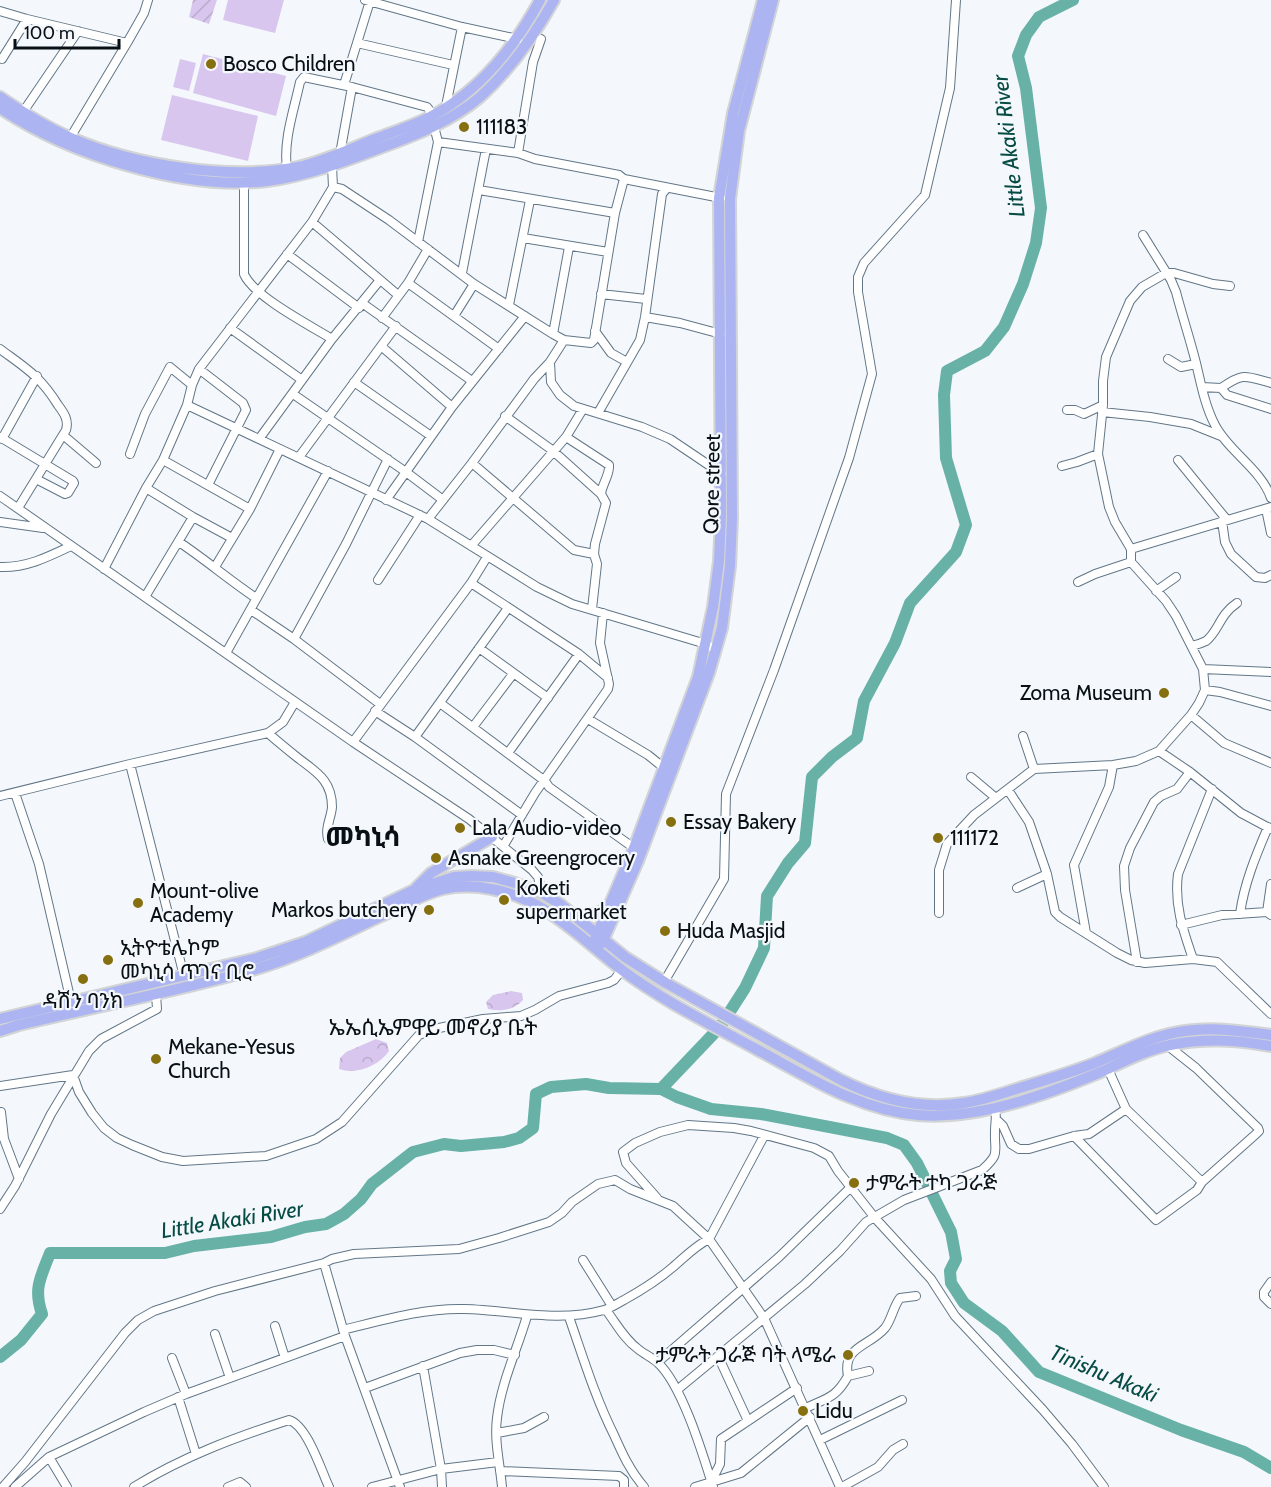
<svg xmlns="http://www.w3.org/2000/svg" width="1271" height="1487" viewBox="0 0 1271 1487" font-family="Cabin,'Noto Sans Ethiopic',sans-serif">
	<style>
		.forest { fill: url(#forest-crowns) }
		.garden { fill: url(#garden-furrows) }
		.pitch { fill: #d9c6ee }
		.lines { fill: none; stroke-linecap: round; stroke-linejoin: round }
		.river { stroke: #68b1a7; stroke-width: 12 }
		.minor-casing { stroke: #627687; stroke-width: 10 }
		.major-casing { stroke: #d3d4d5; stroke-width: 14 }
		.minor { stroke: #fff; stroke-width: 8 }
		.major { stroke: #acb5f2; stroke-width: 10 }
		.poi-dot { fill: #866f0e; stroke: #f4f8fc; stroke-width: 2 }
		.labels { text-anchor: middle; stroke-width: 4.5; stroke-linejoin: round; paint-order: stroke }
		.poi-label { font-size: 21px; fill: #081016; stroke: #f4f8fc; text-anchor: start }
		.street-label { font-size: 21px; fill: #081016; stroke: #f4f8fc }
		.water-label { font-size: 22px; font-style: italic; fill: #064b44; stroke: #f4f8fc }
		.neighbourhood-label { font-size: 22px; fill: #081016; stroke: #f4f8fc }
		.district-label { font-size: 27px; font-weight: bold; fill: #081016; stroke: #f4f8fc }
	</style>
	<defs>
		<pattern id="forest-crowns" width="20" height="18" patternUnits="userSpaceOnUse" patternTransform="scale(1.5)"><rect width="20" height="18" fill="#d9c6ee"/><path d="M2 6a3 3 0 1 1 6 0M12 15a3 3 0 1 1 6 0" fill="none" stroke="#b9a9cb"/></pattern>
		<pattern id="garden-furrows" width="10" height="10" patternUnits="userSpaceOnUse" patternTransform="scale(1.5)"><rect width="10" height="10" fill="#d9c6ee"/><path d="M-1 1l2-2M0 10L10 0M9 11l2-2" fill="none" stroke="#b9a9cb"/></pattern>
	</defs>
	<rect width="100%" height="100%" fill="#f4f8fc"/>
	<path class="forest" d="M 511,991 L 522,993 L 523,1000 C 514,1010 501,1012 488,1009 L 486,1002 L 493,995 Z
		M 376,1039 L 387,1043 L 389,1051 C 379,1066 356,1075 339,1069 L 340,1058 L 346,1052 Z"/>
	<path class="garden" d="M 193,0 L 217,0 L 209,24 L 189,17 Z"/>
	<path class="pitch" d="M 228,0 L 284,0 L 275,33 L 223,20 Z
		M 203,54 L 286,76 L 276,116 L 193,93 Z
		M 180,59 L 196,63 L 189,91 L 173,87 Z
		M 172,95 L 258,116 L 248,161 L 161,140 Z"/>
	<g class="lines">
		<path class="river" d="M 661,1089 L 720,1027 L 745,988 L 764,948 L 767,896 L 788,863 L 805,843 L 812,777 L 832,757 L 857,738 L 864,701 L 895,643 L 910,603 L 956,552 L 966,525 L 946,458 L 944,395 L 947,371 L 985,351 L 1004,327 L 1023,284 L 1036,243 L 1041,208 L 1026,88 L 1018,56 L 1026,35 L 1039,17 L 1073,0
			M 0,1357 L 21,1340 L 42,1314 C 33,1288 41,1277 50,1253 L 165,1253 L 194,1246 L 271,1237 L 305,1227 L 326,1224 L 344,1214 L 361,1199 L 372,1184 L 413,1152 L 444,1144 L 461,1146 L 504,1142 L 519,1138 L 533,1128 L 536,1094 L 551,1087 L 586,1084 L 609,1088 L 661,1089 L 677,1097 L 711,1109 L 761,1114 L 887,1138 L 904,1145 L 917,1163 L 951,1232 L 956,1259 L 950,1271 L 951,1283 L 964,1303 L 1002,1331 L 1039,1372 L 1181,1430 L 1244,1452 L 1271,1468"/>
		<defs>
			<path id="minor" d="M 365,0 L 462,27 L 518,39
				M 0,11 L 27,19 L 127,43 L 144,13 L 148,0
				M 357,43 L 453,65
				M 2,59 L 27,19
				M 344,85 L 370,1
				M 446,106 L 462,27
				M 23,112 L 78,31
				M 70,138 L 127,43
				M 438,142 L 518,153 L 535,159 L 619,175 L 624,179 L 721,198
				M 518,153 L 533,62 L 541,39
				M 340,154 L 352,87
				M 287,169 C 283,140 294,110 300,82 L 304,77 L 352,87 L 427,107 L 430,111 L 438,142 L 418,242
				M 244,182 L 244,274 C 253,296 311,326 332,339
				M 333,187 L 342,189 L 389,220 L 474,284 L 553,334 L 564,340 L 591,343 L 594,340 L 615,213 L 624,179
				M 479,190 L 615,213
				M 312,222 L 398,295
				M 1143,235 L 1171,280 L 1176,292 C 1182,315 1190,339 1196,363 C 1201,384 1205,406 1215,425 C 1229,452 1261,469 1271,498
				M 523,238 L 608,252
				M 287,254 L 359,308
				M 462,273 L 486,149
				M 408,283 L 499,349
				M 601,294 L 646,299
				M 362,303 L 472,381
				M 509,305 L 530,200
				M 454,316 L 474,284
				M 645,317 L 680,323 L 721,334
				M 382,318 L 408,283 L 428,249
				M 230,328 L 302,380
				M 595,331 L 611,353 L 627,362
				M 553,334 L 569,247
				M 381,346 L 452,407
				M 0,349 C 27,369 40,376 58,405 C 64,413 69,420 66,430 L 18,508
				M 1168,359 L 1181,367 L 1196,364
				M 550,362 L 551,382 L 560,395 L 574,406 L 642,427 L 670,439 L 722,474
				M 199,369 L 243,403 L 246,410 L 208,485
				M 354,382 L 431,436
				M 1202,387 L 1221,388 C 1244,372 1245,376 1271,383
				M 1221,388 L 1227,395 L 1271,409
				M 293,394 L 406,472 L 443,500
				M 187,405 L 428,519 L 537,587 L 572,604 L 706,644 L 716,650
				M 1067,410 L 1075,410 L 1084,414 L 1103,405
				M 1102,412 L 1150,417 L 1191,424 L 1221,436
				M 598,413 L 640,340 L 645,317 L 662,194 L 667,188
				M 505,416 L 552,450 L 601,494
				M 63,435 L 96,463
				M 0,437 L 73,481 L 74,483 L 68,493 L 65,494 L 36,479
				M 566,437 L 609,465 C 610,475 602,484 601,494 L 606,503 L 595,544 L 594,554 L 597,564 L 592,609
				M 2,439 L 37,376
				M 259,439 L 332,339 L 380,280
				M 130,454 L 145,414 L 170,367 L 192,385
				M 299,457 L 396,326
				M 163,460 L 250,509
				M 1178,460 L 1227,520
				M 472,463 L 574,550 L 594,554
				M 1062,466 L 1077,462 L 1098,454
				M 146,488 L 193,517 L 232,538
				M 0,496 L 353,742 L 469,819 L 532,870 L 538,877 L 542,893
				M 386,500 L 452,407 L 525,316
				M 1266,509 L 1271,533
				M 428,519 L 472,463 L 534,379 L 550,362 L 564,340
				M 1222,521 L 1225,542 L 1231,554 L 1256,577 L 1265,578 L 1271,575
				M 0,522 L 43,528
				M 179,542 C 206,560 229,580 256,598
				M 471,546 L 566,437 L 583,409
				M 1131,549 L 1271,507
				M 0,567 C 26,568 48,557 71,546
				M 215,567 L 250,509 L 280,449
				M 104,569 L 146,488 L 163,460 L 187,405 L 192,385 L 199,369 L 312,222 L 333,187 L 332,166
				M 378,580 L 420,515
				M 1078,582 L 1095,574 L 1131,562
				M 471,583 L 579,654 L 608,678
				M 1156,591 L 1176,577
				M 145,597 L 193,517
				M 251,610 L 294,639 L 380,704
				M 294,639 L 346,544 L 388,459
				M 1192,646 C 1196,645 1202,643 1206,641 C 1219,631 1219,615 1237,603
				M 479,648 L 548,698
				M 226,653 L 328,471
				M 1203,669 L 1271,672
				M 1205,690 L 1220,692 L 1271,706
				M 440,703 L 545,781 L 549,787 L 634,848
				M 375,711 L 415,737 L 522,815
				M 1191,715 L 1224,743 L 1271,763
				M 588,719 L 648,755 L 663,767
				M 473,727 L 513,674
				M 268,733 C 278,742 288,750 298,758 C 316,772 332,780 332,807 C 331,819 325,826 328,839
				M 1023,736 L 1034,769
				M 415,737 L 508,608
				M 353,742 L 471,583 L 487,557
				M 1159,751 L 1190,772 L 1241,813 L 1271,829
				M 508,753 L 579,654
				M 130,764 L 184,976
				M 971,777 L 996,798
				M 1008,790 L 1029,822 L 1047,874 L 1055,912 L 1060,917 L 1117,953 L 1131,960 L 1145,963 L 1193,959 L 1217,962 L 1271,1014
				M 15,793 L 39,864 L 72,1006
				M 0,796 L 130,764 L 268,733 L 283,722 L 295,702
				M 504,845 L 535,793 L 608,689 L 609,684 L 600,643 L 603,613
				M 1017,888 L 1047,874
				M 1267,912 L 1271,884
				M 939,913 L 939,870 L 947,844 L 974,815 L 1034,769 L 1113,765 L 1136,761 L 1159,751 L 1191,715 L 1199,703 L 1205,690 L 1203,669 L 1176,616 L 1166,601 L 1131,562 L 1131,549 L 1115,522 L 1109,507 L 1098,454 L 1103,405 L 1103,381 L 1106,357 L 1130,301 L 1142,287 L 1166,273 L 1174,273 L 1213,284 L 1230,286
				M 1240,914 C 1244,884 1256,855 1268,827
				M 1181,925 L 1222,915 L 1267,912 L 1271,915
				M 1086,933 L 1074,865 L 1109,787 L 1113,765
				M 1193,959 C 1183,930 1174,905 1178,874 L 1212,789
				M 1137,962 L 1125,890 L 1124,866 L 1130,848 L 1154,802 L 1161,796 L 1177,789 L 1190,772
				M 664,982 L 724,879 L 726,794 L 774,670 L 849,458 L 872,374 L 858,292 L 858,277 L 864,263 L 925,195 L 950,88 L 956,0
				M 1108,1069 L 1126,1109 L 1202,1182
				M 73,1075 L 79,1092 L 92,1113 L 104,1128 L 117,1138 L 132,1145 L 162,1157 L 183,1161 L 266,1156 L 316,1139 L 342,1122 L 419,1035 L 439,1028 L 483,1019 L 521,1016 L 535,1010 L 559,996 L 608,983 L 614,980 L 622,970
				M 0,1086 L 73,1075
				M 1,1112 L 4,1139 L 19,1179
				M 998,1121 L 1003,1126 L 1011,1144 L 1019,1149 L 1029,1149 L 1074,1136 L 1089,1134 L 1126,1109
				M 1074,1136 L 1156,1220 L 1197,1190 L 1202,1182 L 1256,1134 L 1259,1131 L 1258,1128 L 1196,1068 L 1167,1045
				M 657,1198 L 626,1163 L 623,1152 L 635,1143 L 660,1132 L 688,1125 L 734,1128 L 751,1131 L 814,1148 L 829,1156 L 838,1171 L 875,1218 L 931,1279 L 955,1316 L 1043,1410 L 1072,1444 L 1104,1487
				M 0,1209 L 15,1186 L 51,1114 L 89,1051 L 101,1039 L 157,1009 L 156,994
				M 583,1260 L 612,1306
				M 324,1263 L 345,1336 L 400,1487
				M 1271,1282 L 1264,1292 L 1264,1297 L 1271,1304
				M 606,1310 C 616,1323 624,1339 638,1349 C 644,1354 651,1357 657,1362 C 682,1384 703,1455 713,1487
				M 569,1317 C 583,1357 595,1397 614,1435 C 622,1453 630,1471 644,1487
				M 275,1326 L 285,1358
				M 343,1330 C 383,1320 423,1308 464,1309 C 511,1310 557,1323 604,1310 C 611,1308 618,1303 624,1300 C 642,1290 658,1280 673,1267 C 685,1257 695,1246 709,1239 L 764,1136
				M 215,1334 L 230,1378
				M 718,1356 L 748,1421
				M 172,1358 L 186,1394
				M 658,1362 L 779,1257 L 851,1187
				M 423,1366 L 441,1469 L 442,1487
				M 848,1376 C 842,1346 869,1347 885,1328 C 892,1319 893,1307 900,1298 L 916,1296
				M 365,1388 L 460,1353 L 477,1350 L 494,1350 L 515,1355
				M 677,1390 L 805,1284 L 840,1251 L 866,1222 L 904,1200 L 982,1170 C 1001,1153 994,1153 995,1131 C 995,1121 997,1119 995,1107
				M 178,1397 L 196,1454
				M 806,1408 C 827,1398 836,1398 848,1376 L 869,1371
				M 497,1433 L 524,1428 L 544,1417
				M 820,1440 L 902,1400
				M 49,1457 L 67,1487
				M 500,1471 L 619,1476 L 624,1480 L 624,1487
				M 711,1482 L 720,1464 L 721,1439 L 797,1388
				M 3,1487 L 25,1462 L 125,1333 L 138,1320 L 154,1311 L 215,1291 L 324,1263 L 332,1259 L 354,1254 L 459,1249 L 499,1238 L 549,1222 L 562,1213 L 572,1202 L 598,1184 L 615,1180 L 630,1189 L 673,1206 L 709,1239 L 764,1318 L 840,1487
				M 15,1487 L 49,1457 L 144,1412 L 186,1394 L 345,1336
				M 134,1487 C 182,1457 236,1437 289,1420 C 307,1425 321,1470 329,1487
				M 228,1487 L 240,1482 L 246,1487
				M 372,1487 L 441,1469 L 498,1462
				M 502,1487 C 500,1464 494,1441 497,1418 C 501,1383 517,1350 527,1316
				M 695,1487 L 741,1473 L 810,1417
				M 842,1487 L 878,1467 L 893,1450 L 903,1444"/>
			<path id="major" d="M 0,97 C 22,112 46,127 71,138 C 133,165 231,181 298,167 C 325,161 350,149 375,139 C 393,132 412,126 430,117 C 480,91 514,48 540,0
				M 0,108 C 68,154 184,191 267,181 C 306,176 343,162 380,148 C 416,135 450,122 480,97 C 511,69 534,36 554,0
				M 416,888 L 431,873 L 492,837
				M 575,915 C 587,915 602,915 610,904
				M 595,939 L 634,848 L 698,677 L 713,607 L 719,561 L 721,516 L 719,198 L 733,113 L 763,0
				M 602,943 L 638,861 L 709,673 L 722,628 L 730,566 L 732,519 L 730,199 L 739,131 L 773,0
				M 0,1019 L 257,958 L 305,942 L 414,890 L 454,877 L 472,876 L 493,877 L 515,883 L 542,893 L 560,904 L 625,957 L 666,983 L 841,1080 C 879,1099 922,1110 964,1103 C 985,1100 1006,1092 1026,1086 C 1049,1079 1072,1072 1095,1063 C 1124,1051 1153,1035 1185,1031 C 1214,1027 1242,1031 1271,1035
				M 0,1031 L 19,1025 C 98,1006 178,991 256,969 C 300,956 341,935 381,916 C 402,907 421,894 443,889 C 458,886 476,886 491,889 C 545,898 580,938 622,970 C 663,1001 710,1024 756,1049 C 807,1076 858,1110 918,1115 C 978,1120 1045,1095 1101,1072 C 1123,1062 1146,1050 1170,1045 C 1205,1038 1236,1040 1271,1046"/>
		</defs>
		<use href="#minor" class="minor-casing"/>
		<use href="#major" class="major-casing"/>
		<use href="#minor" class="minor"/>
		<use href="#major" class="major"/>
	</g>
	<g class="poi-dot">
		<circle cx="211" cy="64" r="6"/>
		<circle cx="464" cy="127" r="6"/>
		<circle cx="1164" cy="693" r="6"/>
		<circle cx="671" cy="822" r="6"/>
		<circle cx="460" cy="828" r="6"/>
		<circle cx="938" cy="838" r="6"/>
		<circle cx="436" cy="858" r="6"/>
		<circle cx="504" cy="900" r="6"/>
		<circle cx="138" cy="903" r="6"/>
		<circle cx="429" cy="910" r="6"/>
		<circle cx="665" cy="931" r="6"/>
		<circle cx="108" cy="960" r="6"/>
		<circle cx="83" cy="979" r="6"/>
		<circle cx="156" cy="1059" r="6"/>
		<circle cx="854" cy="1183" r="6"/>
		<circle cx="848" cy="1355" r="6"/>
		<circle cx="803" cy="1411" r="6"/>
	</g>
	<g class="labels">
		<g class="poi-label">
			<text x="223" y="71">Bosco Children</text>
			<text x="476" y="134">111183</text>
			<text x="1152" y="700" text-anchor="end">Zoma Museum</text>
			<text x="683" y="829">Essay Bakery</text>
			<text x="472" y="835">Lala Audio-video</text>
			<text x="950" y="845">111172</text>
			<text x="448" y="865">Asnake Greengrocery</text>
			<text x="516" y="895">Koketi<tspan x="516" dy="24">supermarket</tspan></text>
			<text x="150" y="898">Mount-olive<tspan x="150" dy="24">Academy</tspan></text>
			<text x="417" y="917" text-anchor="end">Markos butchery</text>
			<text x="677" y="938">Huda Masjid</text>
			<text x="120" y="955">ኢትዮቴሌኮም<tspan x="120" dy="24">መካኒሳ ጥገና ቢሮ</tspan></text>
			<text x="83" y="1008" text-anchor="middle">ዳሽን ባንክ</text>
			<text x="168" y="1054">Mekane-Yesus<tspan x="168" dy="24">Church</tspan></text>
			<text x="866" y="1190">ታምራት ተካ ጋራጅ</text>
			<text x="836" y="1362" text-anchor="end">ታምራት ጋራጅ ባት ላሜራ</text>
			<text x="815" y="1418">Lidu</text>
		</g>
		<g class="street-label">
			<text transform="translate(712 484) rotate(-89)" y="7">Qore street</text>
		</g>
		<g class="water-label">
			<text transform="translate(1008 146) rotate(-97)" y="8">Little Akaki River</text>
			<text transform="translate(232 1219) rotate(-9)" y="8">Little Akaki River</text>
			<text transform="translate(1104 1373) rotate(23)" y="8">Tinishu Akaki</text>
		</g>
		<g class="neighbourhood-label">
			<text x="433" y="1035">ኤኤሲኤምዋይ መኖሪያ ቤት</text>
		</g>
		<g class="district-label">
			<text x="363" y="846">መካኒሳ</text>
		</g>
	</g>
	<path d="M15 39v9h104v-9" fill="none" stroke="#081016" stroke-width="3"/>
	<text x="24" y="39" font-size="18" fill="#081016" stroke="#f4f8fc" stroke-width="4.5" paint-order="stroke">100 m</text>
</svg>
